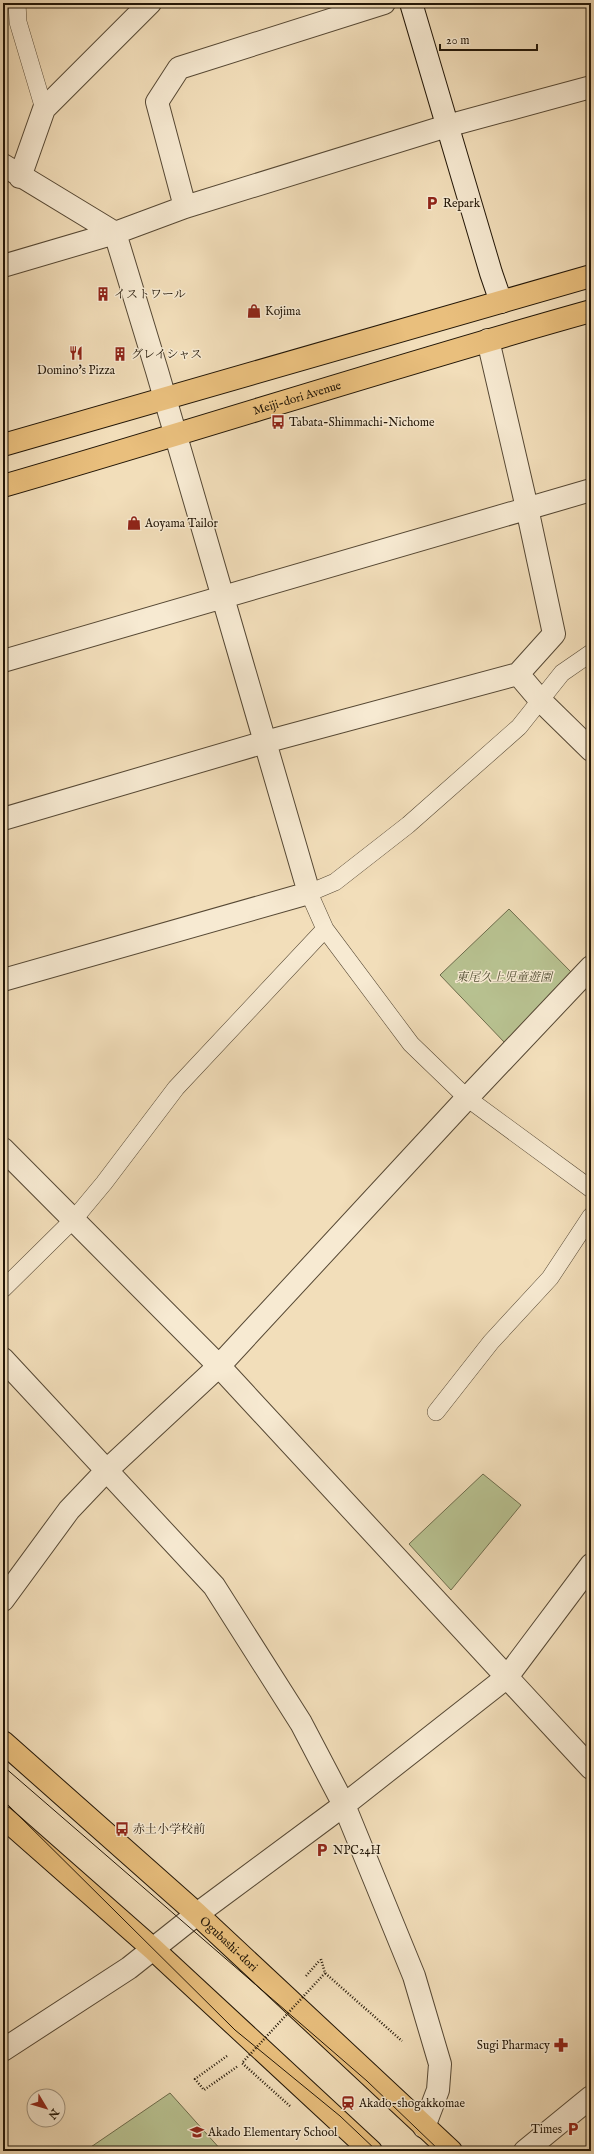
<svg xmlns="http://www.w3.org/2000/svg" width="594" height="2154" viewBox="0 0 594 2154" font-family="'IM FELL English','Noto Serif JP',serif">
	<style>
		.green { fill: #b8c291; stroke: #6d6c4c }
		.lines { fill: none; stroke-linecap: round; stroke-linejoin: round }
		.lane-casing { stroke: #564834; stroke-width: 18 }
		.street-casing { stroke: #564834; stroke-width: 24 }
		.secondary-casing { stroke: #221607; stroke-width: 24 }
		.primary-casing { stroke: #221607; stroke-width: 24 }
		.path { stroke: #221607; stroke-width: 2.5; stroke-dasharray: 1 2; stroke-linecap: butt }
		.lane { stroke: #f7ead2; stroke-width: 17 }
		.street { stroke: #f7ead2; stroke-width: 22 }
		.secondary { stroke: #f7ead2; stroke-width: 22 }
		.primary { stroke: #e9bf7d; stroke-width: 22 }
		.tram { stroke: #221607; stroke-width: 1 }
		.path-bridge { stroke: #221607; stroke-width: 2.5; stroke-dasharray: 1 2; stroke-linecap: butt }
		.labels { text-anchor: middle; stroke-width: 3; stroke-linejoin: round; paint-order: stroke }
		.poi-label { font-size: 12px; fill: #221607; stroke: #f7ead2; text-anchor: start }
		.street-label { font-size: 12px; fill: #221607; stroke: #f7ead2 }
		.park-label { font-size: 12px; font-style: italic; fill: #565237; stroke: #f7ead2 }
	</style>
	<rect width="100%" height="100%" fill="#f2deba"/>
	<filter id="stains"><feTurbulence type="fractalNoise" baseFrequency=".005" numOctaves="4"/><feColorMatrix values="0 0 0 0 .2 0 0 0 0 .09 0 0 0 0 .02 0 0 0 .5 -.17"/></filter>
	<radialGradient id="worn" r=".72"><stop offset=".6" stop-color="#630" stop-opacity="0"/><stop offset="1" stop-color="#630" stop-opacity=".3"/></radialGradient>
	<path class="green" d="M 509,909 L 572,973 L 505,1043 L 440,975 Z
		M 483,1474 L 521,1505 L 451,1590 L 409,1544 Z
		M 170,2093 L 222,2151 L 85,2151 Z"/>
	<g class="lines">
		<defs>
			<path id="lane" d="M 17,3 L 18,22 L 44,109
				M 591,653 L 562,673 L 519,727 L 408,825 L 335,882 L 309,893 L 325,929 L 411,1044 L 467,1098 L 591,1189
				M 3,1289 L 74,1219 L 104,1183 L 176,1088 L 325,929
				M 436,1412 L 491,1342 L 550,1278 L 591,1216"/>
			<path id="street" d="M 3,165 L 115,233 L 157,371 L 309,893 L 3,980
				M 20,177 L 44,109 L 150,3
				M 185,207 L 157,102 L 179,68 L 384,3
				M 3,266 L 115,233 L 185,207 L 447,126 L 591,87
				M 3,661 L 591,490
				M 518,674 L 541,701 L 591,750
				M 3,819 L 265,742 L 518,674 L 554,634 L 527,508 L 488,340
				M 3,1149 L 219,1366 L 591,1768
				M 3,1359 L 214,1586 L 301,1723 L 344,1805 L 414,1976 L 440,2064 L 438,2090 L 424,2127
				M 3,1600 L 69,1510 L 107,1470 L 219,1366 L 467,1098 L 591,967
				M 3,2050 L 129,1968 L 197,1914 L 344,1805 L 507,1677 L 591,1565
				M 525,2151 L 591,2097"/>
			<path id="secondary" d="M 411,3 L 491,273 L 501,302"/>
			<g id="primary">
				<path d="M 3,445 L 591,276"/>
				<path id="s1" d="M 3,486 C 200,429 394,366 591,311"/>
				<path id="s2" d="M 3,1742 L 197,1914 L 451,2151"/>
				<path d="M 3,1817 L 153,1949 L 371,2151"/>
			</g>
		</defs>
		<use href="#lane" class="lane-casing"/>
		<use href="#street" class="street-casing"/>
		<use href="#secondary" class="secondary-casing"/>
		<use href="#primary" class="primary-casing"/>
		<path class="path" d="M 321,1959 L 325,1973 L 402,2041
			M 306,1976 L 320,1960
			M 227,2056 L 195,2079 L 204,2090 L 238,2066"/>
		<use href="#lane" class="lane"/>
		<use href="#street" class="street"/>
		<use href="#secondary" class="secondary"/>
		<use href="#primary" class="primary"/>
		<path class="tram" d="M 3,1766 L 367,2081 L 440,2151
			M 3,1800 L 235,2030 L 340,2116 L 377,2151"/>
		<path class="path-bridge" d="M 290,2106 L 242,2063 L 325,1973"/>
	</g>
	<defs>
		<symbol id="parking-bare" viewBox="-9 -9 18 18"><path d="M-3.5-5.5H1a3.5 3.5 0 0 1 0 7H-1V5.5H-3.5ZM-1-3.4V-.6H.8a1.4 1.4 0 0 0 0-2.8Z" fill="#8f2418" stroke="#f7ead2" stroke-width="2.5" paint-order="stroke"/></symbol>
		<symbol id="building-bare" viewBox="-9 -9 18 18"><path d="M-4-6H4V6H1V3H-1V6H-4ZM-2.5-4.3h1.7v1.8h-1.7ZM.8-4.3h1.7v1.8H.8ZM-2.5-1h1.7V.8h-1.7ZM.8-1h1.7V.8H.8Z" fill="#8f2418" stroke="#f7ead2" stroke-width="2.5" paint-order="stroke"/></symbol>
		<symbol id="shop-bare" viewBox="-9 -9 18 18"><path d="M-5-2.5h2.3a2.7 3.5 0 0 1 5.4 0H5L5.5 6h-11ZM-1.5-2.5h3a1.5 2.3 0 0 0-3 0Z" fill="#8f2418" stroke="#f7ead2" stroke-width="2.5" paint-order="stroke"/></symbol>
		<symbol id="restaurant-bare" viewBox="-9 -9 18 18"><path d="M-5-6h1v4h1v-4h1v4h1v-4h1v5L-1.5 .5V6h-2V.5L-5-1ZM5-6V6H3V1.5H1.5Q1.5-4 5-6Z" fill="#8f2418" stroke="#f7ead2" stroke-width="2.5" paint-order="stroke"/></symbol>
		<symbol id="bus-bare" viewBox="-9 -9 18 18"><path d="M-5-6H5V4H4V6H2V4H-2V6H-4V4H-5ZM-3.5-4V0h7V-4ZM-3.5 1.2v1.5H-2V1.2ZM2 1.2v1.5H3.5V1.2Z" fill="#8f2418" stroke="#f7ead2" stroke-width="2.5" paint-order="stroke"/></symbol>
		<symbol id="pharmacy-bare" viewBox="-9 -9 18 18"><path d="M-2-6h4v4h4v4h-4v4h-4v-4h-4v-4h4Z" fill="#8f2418" stroke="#f7ead2" stroke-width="2.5" paint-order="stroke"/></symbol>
		<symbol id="station-bare" viewBox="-9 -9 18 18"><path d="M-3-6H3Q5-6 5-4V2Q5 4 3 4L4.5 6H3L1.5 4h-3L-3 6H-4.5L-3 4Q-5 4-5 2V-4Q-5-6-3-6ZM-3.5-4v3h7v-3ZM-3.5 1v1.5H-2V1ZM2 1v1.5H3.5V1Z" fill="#8f2418" stroke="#f7ead2" stroke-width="2.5" paint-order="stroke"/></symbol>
		<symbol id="school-bare" viewBox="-9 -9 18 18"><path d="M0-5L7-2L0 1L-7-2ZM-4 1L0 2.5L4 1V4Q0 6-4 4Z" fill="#8f2418" stroke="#f7ead2" stroke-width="2.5" paint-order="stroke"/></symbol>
	</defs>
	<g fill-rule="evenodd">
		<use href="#parking-bare" x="422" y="193" width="20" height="20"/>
		<use href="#building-bare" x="93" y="284" width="20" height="20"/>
		<use href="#shop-bare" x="244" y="301" width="20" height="20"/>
		<use href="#restaurant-bare" x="66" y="343" width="20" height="20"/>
		<use href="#building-bare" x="110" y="344" width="20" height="20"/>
		<use href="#bus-bare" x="268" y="412" width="20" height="20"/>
		<use href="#shop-bare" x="124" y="513" width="20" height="20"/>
		<use href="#bus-bare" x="112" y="1819" width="20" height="20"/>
		<use href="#parking-bare" x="312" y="1840" width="20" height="20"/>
		<use href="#pharmacy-bare" x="551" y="2035" width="20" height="20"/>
		<use href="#station-bare" x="338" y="2093" width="20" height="20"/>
		<use href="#parking-bare" x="563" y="2119" width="20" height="20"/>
		<use href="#school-bare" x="187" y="2122" width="20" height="20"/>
	</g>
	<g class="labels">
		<g class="poi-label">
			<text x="443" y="207">Repark</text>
			<text x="114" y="298">イストワール</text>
			<text x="265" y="315">Kojima</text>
			<text x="131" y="358">グレイシャス</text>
			<text x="76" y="374" text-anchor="middle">Domino's Pizza</text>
			<text x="289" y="426">Tabata-Shimmachi-Nichome</text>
			<text x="145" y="527">Aoyama Tailor</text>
			<text x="133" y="1833">赤土小学校前</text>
			<text x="333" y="1854">NPC24H</text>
			<text x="550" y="2049" text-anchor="end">Sugi Pharmacy</text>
			<text x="359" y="2107">Akado-shogakkomae</text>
			<text x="562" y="2133" text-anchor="end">Times</text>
			<text x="208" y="2136">Akado Elementary School</text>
		</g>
		<g class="street-label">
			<text dy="4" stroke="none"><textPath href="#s1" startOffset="307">Meiji-dori Avenue</textPath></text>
			<text dy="4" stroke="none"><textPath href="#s2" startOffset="303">Ogubashi-dori</textPath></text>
		</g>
		<g class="park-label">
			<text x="504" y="981">東尾久上児童遊園</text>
		</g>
	</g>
	<rect width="594" height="2154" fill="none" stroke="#f2deba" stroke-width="16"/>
	<rect x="4" y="4" width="586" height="2146" fill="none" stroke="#221607" stroke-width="2"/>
	<rect x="8" y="8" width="578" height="2138" fill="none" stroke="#221607"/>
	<g transform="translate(46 2108) rotate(128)"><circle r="19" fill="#f7ead2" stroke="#a29581"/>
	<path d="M0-3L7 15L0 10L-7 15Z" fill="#8f2418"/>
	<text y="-6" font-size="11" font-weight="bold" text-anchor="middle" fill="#221607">N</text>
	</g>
	<path d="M440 44v6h97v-6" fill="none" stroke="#221607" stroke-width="2"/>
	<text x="446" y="44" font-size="12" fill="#221607" stroke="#f7ead2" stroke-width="3" paint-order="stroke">20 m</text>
	<rect width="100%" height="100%" filter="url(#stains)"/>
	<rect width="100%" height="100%" fill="url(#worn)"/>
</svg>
